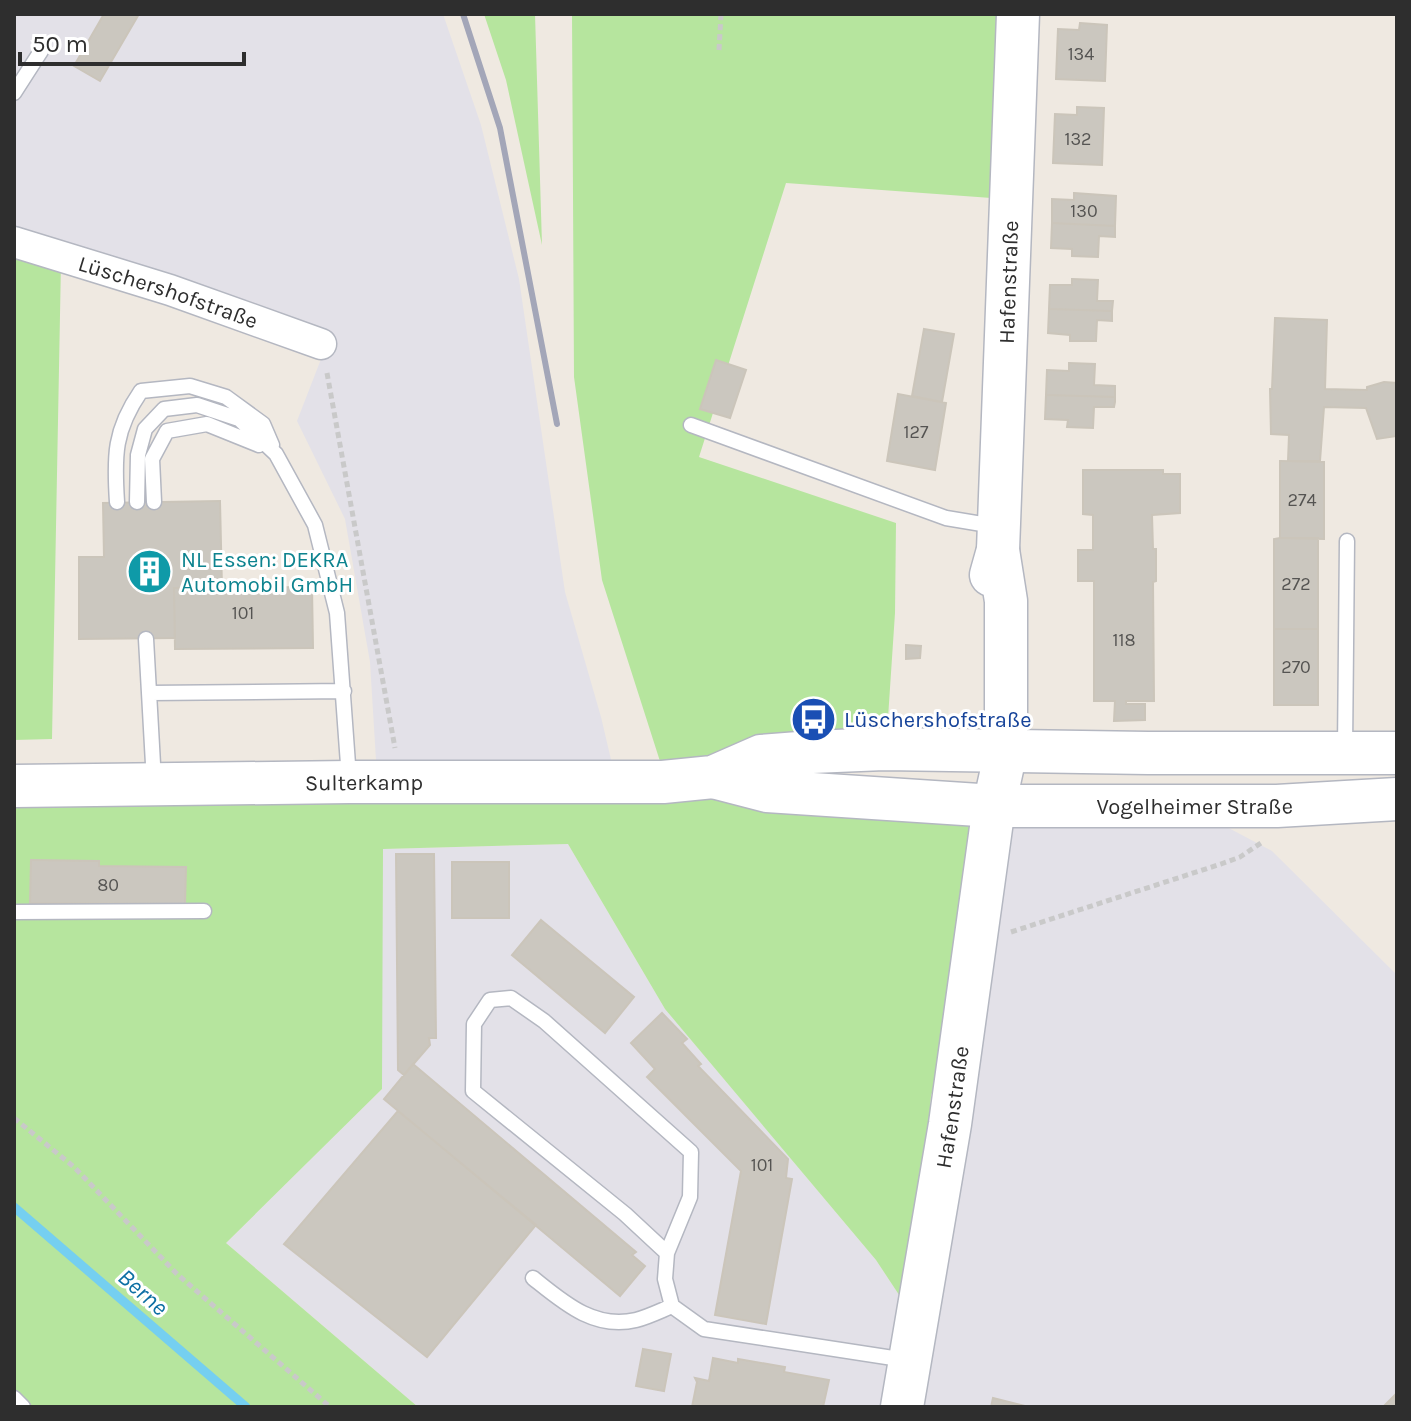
<svg xmlns="http://www.w3.org/2000/svg" width="1411" height="1421" viewBox="0 0 1411 1421" font-family="Karla,sans-serif">
	<style>
		.industrial { fill: #e3e1e8 }
		.green { fill: #b6e59e }
		.lines { fill: none; stroke-linecap: round; stroke-linejoin: round }
		.stream { stroke: #75cff0; stroke-width: 9 }
		.building { fill: #cbc7bf; stroke: #cbc5ba; stroke-width: 2 }
		.lane-casing { stroke: #b4b7c1; stroke-width: 17 }
		.street-casing { stroke: #b4b7c1; stroke-width: 33 }
		.secondary-casing { stroke: #b4b7c1; stroke-width: 45 }
		.path { stroke: #c9c9c9; stroke-width: 5; stroke-dasharray: 6 4; stroke-linecap: butt }
		.lane { stroke: #fff; stroke-width: 14 }
		.street { stroke: #fff; stroke-width: 30 }
		.secondary { stroke: #fff; stroke-width: 42 }
		.rail { stroke: #a3a6b8; stroke-width: 6 }
		.labels { text-anchor: middle; stroke-width: 6; stroke-linejoin: round; paint-order: stroke }
		.number-label { font-size: 18px; fill: #555452 }
		.street-label { font-size: 22px; fill: #2e2e2e; stroke: #fff }
		.culture-label { font-size: 22px; fill: #0d838f; stroke: #fff; text-anchor: start }
		.transit-label { font-size: 22px; fill: #164399; stroke: #fff; text-anchor: start }
		.water-label { font-size: 24px; font-style: italic; fill: #0d6fa3; stroke: #fff }
	</style>
	<rect width="100%" height="100%" fill="#efe9e1"/>
	<path class="industrial" d="M 14,14 L 443,14 L 481,125 L 519,279 L 565,592 L 601,717 L 616,781 L 377,776 L 370,662 L 345,519 L 297,421 L 328,341 L 14,237 Z
		M 996,807 L 1206,816 L 1272,851 L 1397,975 L 1397,1407 L 904,1407 Z
		M 568,844 L 665,1009 L 876,1260 L 913,1316 L 898,1407 L 418,1407 L 226,1243 L 382,1089 L 382,849 Z"/>
	<path class="green" d="M 484,14 L 535,14 L 542,245 L 506,80 Z
		M 572,14 L 1013,14 L 1005,199 L 786,183 L 699,457 L 896,523 L 895,613 L 886,748 L 666,780 L 602,580 L 574,377 Z
		M 14,247 L 61,262 L 52,739 L 14,740 Z
		M 609,786 L 991,808 L 968,974 L 931,1096 L 913,1316 L 876,1260 L 665,1009 L 568,844 L 383,849 L 382,1089 L 226,1243 L 418,1407 L 14,1407 L 14,790 Z"/>
	<g class="lines">
		<path class="stream" d="M 14,1207 L 246,1407"/>
	</g>
	<path class="building" d="M 104,14 L 139,14 L 100,81 L 74,66 Z
		M 1080,23 L 1107,25 L 1105,81 L 1056,79 L 1058,29 L 1079,30 Z
		M 1077,107 L 1104,108 L 1102,165 L 1053,163 L 1055,114 L 1077,115 Z
		M 1074,193 L 1116,196 L 1115,226 L 1052,223 L 1052,199 L 1074,200 Z
		M 1052,223 L 1115,226 L 1115,237 L 1099,236 L 1098,257 L 1072,256 L 1072,249 L 1051,248 Z
		M 1072,279 L 1098,280 L 1097,301 L 1113,301 L 1112,311 L 1049,309 L 1050,285 L 1072,285 Z
		M 1049,309 L 1112,311 L 1112,321 L 1097,320 L 1096,341 L 1070,341 L 1070,335 L 1048,333 Z
		M 1275,318 L 1327,320 L 1325,389 L 1367,390 L 1367,387 L 1384,382 L 1397,383 L 1397,436 L 1377,439 L 1366,408 L 1324,407 L 1320,461 L 1288,461 L 1289,435 L 1271,434 L 1270,389 L 1272,389 Z
		M 924,329 L 954,334 L 942,402 L 912,396 Z
		M 716,360 L 746,370 L 730,418 L 700,409 Z
		M 1069,363 L 1095,364 L 1094,385 L 1115,386 L 1115,397 L 1046,395 L 1047,370 L 1069,371 Z
		M 898,394 L 946,403 L 935,470 L 887,461 Z
		M 1046,395 L 1115,397 L 1115,402 L 1114,407 L 1094,407 L 1093,428 L 1067,427 L 1068,420 L 1045,419 Z
		M 1280,461 L 1324,462 L 1324,539 L 1280,538 Z
		M 1083,470 L 1163,470 L 1163,474 L 1180,474 L 1180,513 L 1152,515 L 1153,549 L 1156,549 L 1156,581 L 1153,582 L 1154,701 L 1126,701 L 1126,704 L 1145,704 L 1145,720 L 1114,721 L 1115,701 L 1094,701 L 1094,581 L 1078,581 L 1078,550 L 1093,550 L 1093,515 L 1083,514 Z
		M 220,501 L 222,588 L 174,588 L 175,638 L 79,639 L 79,557 L 104,557 L 103,503 Z
		M 1280,538 L 1318,538 L 1318,629 L 1274,629 L 1274,539 Z
		M 312,587 L 313,648 L 175,649 L 174,588 Z
		M 1274,629 L 1318,629 L 1318,705 L 1274,705 Z
		M 906,645 L 921,646 L 920,658 L 906,659 Z
		M 396,854 L 434,854 L 436,1038 L 429,1038 L 430,1045 L 404,1075 L 398,1070 Z
		M 31,860 L 99,861 L 99,866 L 186,867 L 185,904 L 30,903 Z
		M 452,862 L 509,862 L 509,918 L 452,918 Z
		M 541,920 L 634,997 L 605,1033 L 512,955 Z
		M 662,1013 L 687,1039 L 682,1043 L 701,1064 L 698,1066 L 788,1159 L 786,1178 L 792,1179 L 766,1324 L 715,1315 L 741,1171 L 647,1077 L 655,1069 L 631,1043 Z
		M 413,1064 L 636,1252 L 632,1255 L 645,1266 L 620,1296 L 384,1099 Z
		M 398,1111 L 536,1225 L 427,1357 L 284,1244 Z
		M 643,1349 L 671,1354 L 664,1391 L 636,1386 Z
		M 713,1358 L 738,1363 L 738,1359 L 785,1367 L 784,1372 L 829,1380 L 823,1407 L 692,1407 L 697,1382 L 695,1378 L 709,1381 Z
		M 1397,1393 L 1397,1407 L 1383,1407 Z
		M 993,1398 L 1029,1407 L 991,1407 Z"/>
	<g class="lines">
		<defs>
			<path id="lane" d="M 14,93 L 41,51
				M 691,425 L 946,518 L 994,526
				M 117,502 C 114,456 114,430 141,391 L 190,386 L 226,397 L 263,424 L 272,445
				M 137,502 L 138,455 L 145,429 L 164,409 L 197,405 L 239,419 L 276,454 L 315,525 L 337,613 L 349,778
				M 154,502 L 152,459 L 167,431 L 207,424 L 259,445
				M 146,639 L 154,782
				M 150,693 L 344,691
				M 1345,749 L 1347,541
				M 14,912 L 204,911
				M 667,1253 L 690,1197 L 691,1152 L 544,1021 L 511,998 L 490,1000 L 474,1024 L 473,1091 L 625,1214 L 667,1253 L 665,1279 L 672,1306 L 704,1329 L 906,1360
				M 533,1278 C 563,1302 594,1330 636,1320 C 648,1317 660,1311 672,1306
				M 14,1398 L 23,1407"/>
			<g id="street">
				<path id="s1" d="M 14,242 L 170,290 L 321,344"/>
			</g>
			<g id="secondary">
				<path id="s2" d="M 991,575 L 998,550 L 1018,14"/>
				<path id="s3" d="M 713,777 L 767,791 L 994,806 L 1277,806 L 1397,799"/>
				<path id="s4" d="M 14,786 L 349,782 L 663,782 L 713,777 L 761,756 L 812,752 L 884,749 L 1148,753 L 1397,753"/>
				<path id="s5" d="M 902,1407 L 950,1124 L 994,806 L 1006,751 L 1006,601 L 998,550"/>
			</g>
		</defs>
		<use href="#lane" class="lane-casing"/>
		<use href="#street" class="street-casing"/>
		<use href="#secondary" class="secondary-casing"/>
		<path class="path" d="M 719,50 L 721,14
			M 327,373 L 395,748
			M 1011,932 L 1221,864 L 1240,857 L 1261,843
			M 14,1118 L 74,1167 L 177,1274 L 330,1407"/>
		<use href="#lane" class="lane"/>
		<use href="#street" class="street"/>
		<use href="#secondary" class="secondary"/>
		<path class="rail" d="M 463,14 L 500,128 L 557,424"/>
	</g>
	<defs>
		<symbol id="building-disc" viewBox="-11 -11 22 22"><circle r="9.5" fill="#0f9aa8" stroke="#fff"/><path d="M-4-6H4V6H1V3H-1V6H-4ZM-2.5-4.3h1.7v1.8h-1.7ZM.8-4.3h1.7v1.8H.8ZM-2.5-1h1.7V.8h-1.7ZM.8-1h1.7V.8H.8Z" fill="#fff"/></symbol>
		<symbol id="bus-disc" viewBox="-11 -11 22 22"><circle r="9.5" fill="#1a4fb4" stroke="#fff"/><path d="M-5-6H5V4H4V6H2V4H-2V6H-4V4H-5ZM-3.5-4V0h7V-4ZM-3.5 1.2v1.5H-2V1.2ZM2 1.2v1.5H3.5V1.2Z" fill="#fff"/></symbol>
	</defs>
	<g fill-rule="evenodd">
		<use href="#building-disc" x="124" y="546" width="51" height="51"/>
		<use href="#bus-disc" x="788" y="694" width="51" height="51"/>
	</g>
	<g class="labels">
		<g class="number-label">
			<text x="1081" y="60">134</text>
			<text x="1078" y="145">132</text>
			<text x="1084" y="217">130</text>
			<text x="916" y="438">127</text>
			<text x="1302" y="506">274</text>
			<text x="1296" y="590">272</text>
			<text x="243" y="619">101</text>
			<text x="1124" y="646">118</text>
			<text x="1296" y="673">270</text>
			<text x="108" y="891">80</text>
			<text x="762" y="1171">101</text>
		</g>
		<g class="street-label">
			<text dy="8" stroke="none"><textPath href="#s2" startOffset="294">Hafenstraße</textPath></text>
			<text dy="8" stroke="none"><textPath href="#s1" startOffset="162">Lüschershofstraße</textPath></text>
			<text dy="8" stroke="none"><textPath href="#s4" startOffset="350">Sulterkamp</textPath></text>
			<text dy="8" stroke="none"><textPath href="#s3" startOffset="484">Vogelheimer Straße</textPath></text>
			<text dy="8" stroke="none"><textPath href="#s5" startOffset="304">Hafenstraße</textPath></text>
		</g>
		<g class="culture-label">
			<text x="181" y="567">NL Essen: DEKRA<tspan x="181" dy="25">Automobil GmbH</tspan></text>
		</g>
		<g class="transit-label">
			<text x="844" y="727">Lüschershofstraße</text>
		</g>
		<g class="water-label">
			<text transform="translate(143 1292) rotate(41)" y="8">Berne</text>
		</g>
	</g>
	<rect width="1411" height="1421" fill="none" stroke="#2e2e2e" stroke-width="32"/>
	<path d="M20 52v12h224v-12" fill="none" stroke="#2e2e2e" stroke-width="4"/>
	<text x="32" y="52" font-size="24" fill="#2e2e2e" stroke="#ffffff" stroke-width="6" paint-order="stroke">50 m</text>
</svg>
